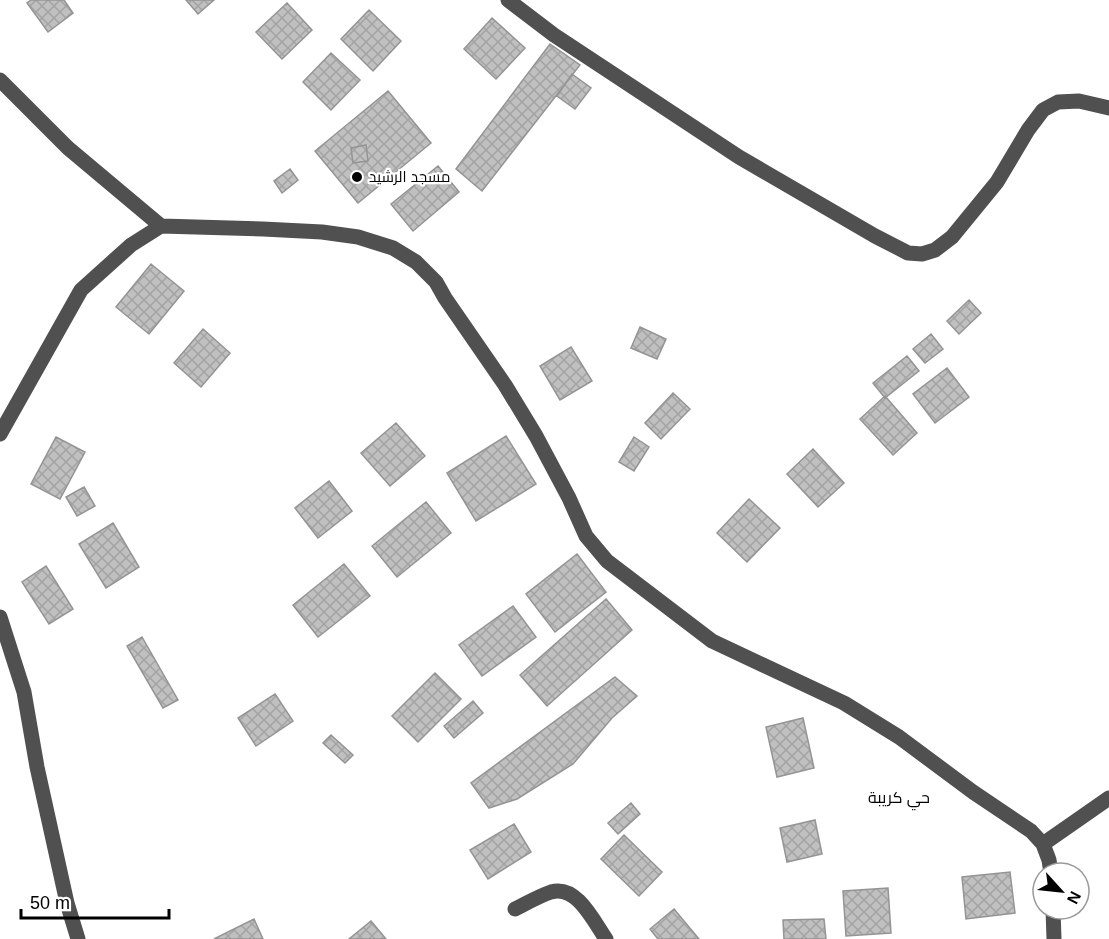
<svg xmlns="http://www.w3.org/2000/svg" width="1109" height="939" viewBox="0 0 1109 939" font-family="Arial,Cairo,sans-serif">
	<style>
		.building { fill: url(#building-cross-hatch); stroke: #949494; stroke-width: 1.5 }
		.lines { fill: none; stroke-linecap: round; stroke-linejoin: round }
		.minor { stroke: #505050; stroke-width: 15 }
		.poi-dot { fill: #000; stroke: #fff; stroke-width: 2 }
		.labels { text-anchor: middle; stroke-width: 4.5; stroke-linejoin: round; paint-order: stroke }
		.poi-label { font-size: 15px; fill: #000; stroke: #fff; text-anchor: start }
		.neighbourhood-label { font-size: 16px; fill: #000; stroke: #fff }
	</style>
	<defs>
		<pattern id="building-cross-hatch" width="8" height="8" patternUnits="userSpaceOnUse" patternTransform="scale(1.5)"><rect width="8" height="8" fill="#c0c0c0"/><path d="M0 0l8 8M0 8l8-8" fill="none" stroke="#a3a3a3"/></pattern>
	</defs>
	<rect width="100%" height="100%" fill="#fff"/>
	<path class="building" d="M 31,0 L 64,0 L 73,13 L 48,32 L 27,3 Z
		M 186,0 L 214,0 L 198,14 Z
		M 287,3 L 312,30 L 282,59 L 256,32 Z
		M 369,10 L 401,41 L 373,71 L 341,39 Z
		M 492,18 L 525,48 L 496,79 L 464,49 Z
		M 550,44 L 580,65 L 482,191 L 456,169 Z
		M 331,53 L 360,80 L 331,110 L 303,82 Z
		M 572,74 L 591,88 L 575,109 L 557,96 Z
		M 388,91 L 431,143 L 358,203 L 315,151 Z
		M 366,145 L 368,161 L 353,163 L 351,148 Z
		M 438,166 L 459,192 L 413,231 L 391,204 Z
		M 290,169 L 298,180 L 282,193 L 274,181 Z
		M 151,264 L 184,291 L 149,334 L 116,307 Z
		M 969,300 L 981,313 L 959,334 L 947,321 Z
		M 640,327 L 666,339 L 657,359 L 631,348 Z
		M 203,329 L 230,353 L 201,387 L 174,363 Z
		M 931,334 L 943,349 L 925,363 L 913,349 Z
		M 571,347 L 592,381 L 560,400 L 540,366 Z
		M 907,356 L 919,371 L 885,398 L 873,383 Z
		M 947,368 L 969,397 L 935,423 L 913,394 Z
		M 673,393 L 690,409 L 661,439 L 645,423 Z
		M 885,396 L 917,433 L 893,455 L 860,419 Z
		M 396,423 L 425,456 L 390,486 L 361,453 Z
		M 506,436 L 536,484 L 476,521 L 447,473 Z
		M 56,437 L 85,452 L 60,499 L 31,484 Z
		M 634,437 L 649,447 L 634,471 L 619,462 Z
		M 813,449 L 844,483 L 818,507 L 787,474 Z
		M 329,481 L 352,511 L 318,538 L 295,508 Z
		M 84,487 L 95,506 L 77,516 L 66,497 Z
		M 749,499 L 780,528 L 747,562 L 717,533 Z
		M 426,502 L 451,533 L 397,577 L 372,546 Z
		M 113,523 L 139,567 L 106,588 L 79,544 Z
		M 577,554 L 606,592 L 555,632 L 526,594 Z
		M 344,564 L 370,596 L 318,637 L 293,605 Z
		M 46,566 L 73,609 L 49,624 L 22,582 Z
		M 606,599 L 632,630 L 547,706 L 520,675 Z
		M 513,606 L 536,637 L 482,676 L 459,645 Z
		M 142,637 L 178,700 L 163,708 L 127,646 Z
		M 435,673 L 461,699 L 418,742 L 392,716 Z
		M 615,677 L 637,696 L 612,718 L 573,764 L 517,799 L 489,808 L 471,783 Z
		M 275,694 L 293,721 L 256,746 L 238,718 Z
		M 473,701 L 483,713 L 454,738 L 444,726 Z
		M 803,718 L 814,768 L 777,777 L 766,727 Z
		M 331,735 L 353,755 L 345,763 L 323,743 Z
		M 631,803 L 640,814 L 618,834 L 608,823 Z
		M 815,820 L 822,854 L 787,862 L 780,828 Z
		M 514,824 L 531,852 L 488,879 L 470,850 Z
		M 624,835 L 662,872 L 639,896 L 601,859 Z
		M 1010,872 L 1015,913 L 966,919 L 962,877 Z
		M 888,888 L 891,933 L 846,936 L 843,891 Z
		M 674,909 L 699,939 L 658,939 L 650,929 Z
		M 254,919 L 263,939 L 214,939 Z
		M 824,919 L 826,939 L 784,939 L 783,920 Z
		M 371,921 L 386,939 L 349,939 Z"/>
	<g class="lines">
		<path class="minor" d="M 508,0 L 554,35 L 739,157 L 875,236 L 908,253 L 922,254 L 935,250 L 952,237 L 997,182 L 1028,130 L 1043,110 L 1058,102 L 1079,101 L 1109,108
			M 0,80 L 68,148 L 161,226
			M 0,434 L 81,290 L 131,245 L 161,226 L 263,229 L 322,232 L 358,237 L 393,248 L 416,262 L 436,282 L 445,298 L 505,385 L 536,436 L 569,498 L 586,536 L 607,561 L 712,641 L 844,703 L 899,737 L 973,792 L 1031,831 L 1043,844 L 1049,860 L 1051,873
			M 0,617 L 24,692 L 37,767 L 67,903 L 78,939
			M 1043,844 L 1109,798
			M 515,909 C 527,903 539,896 551,892 C 577,884 594,922 606,939
			M 1053,909 L 1054,939"/>
	</g>
	<circle class="poi-dot" cx="357" cy="177" r="6"/>
	<g class="labels">
		<g class="poi-label">
			<text x="369" y="182">مسجد الرشيد</text>
		</g>
		<g class="neighbourhood-label">
			<text x="899" y="803">حي كريبة</text>
		</g>
	</g>
	<g transform="translate(1061 891) rotate(117)"><circle r="28" fill="#ffffff" stroke="#999999" stroke-width="1.5"/>
	<path d="M0-4.5L10 22L0 15L-10 22Z" fill="#000000"/>
	<text y="-9" font-size="16" font-weight="bold" text-anchor="middle" fill="#000000">N</text>
	</g>
	<path d="M21 909v9h148v-9" fill="none" stroke="#000000" stroke-width="3"/>
	<text x="30" y="909" font-size="18" fill="#000000" stroke="#ffffff" stroke-width="4.5" paint-order="stroke">50 m</text>
</svg>
